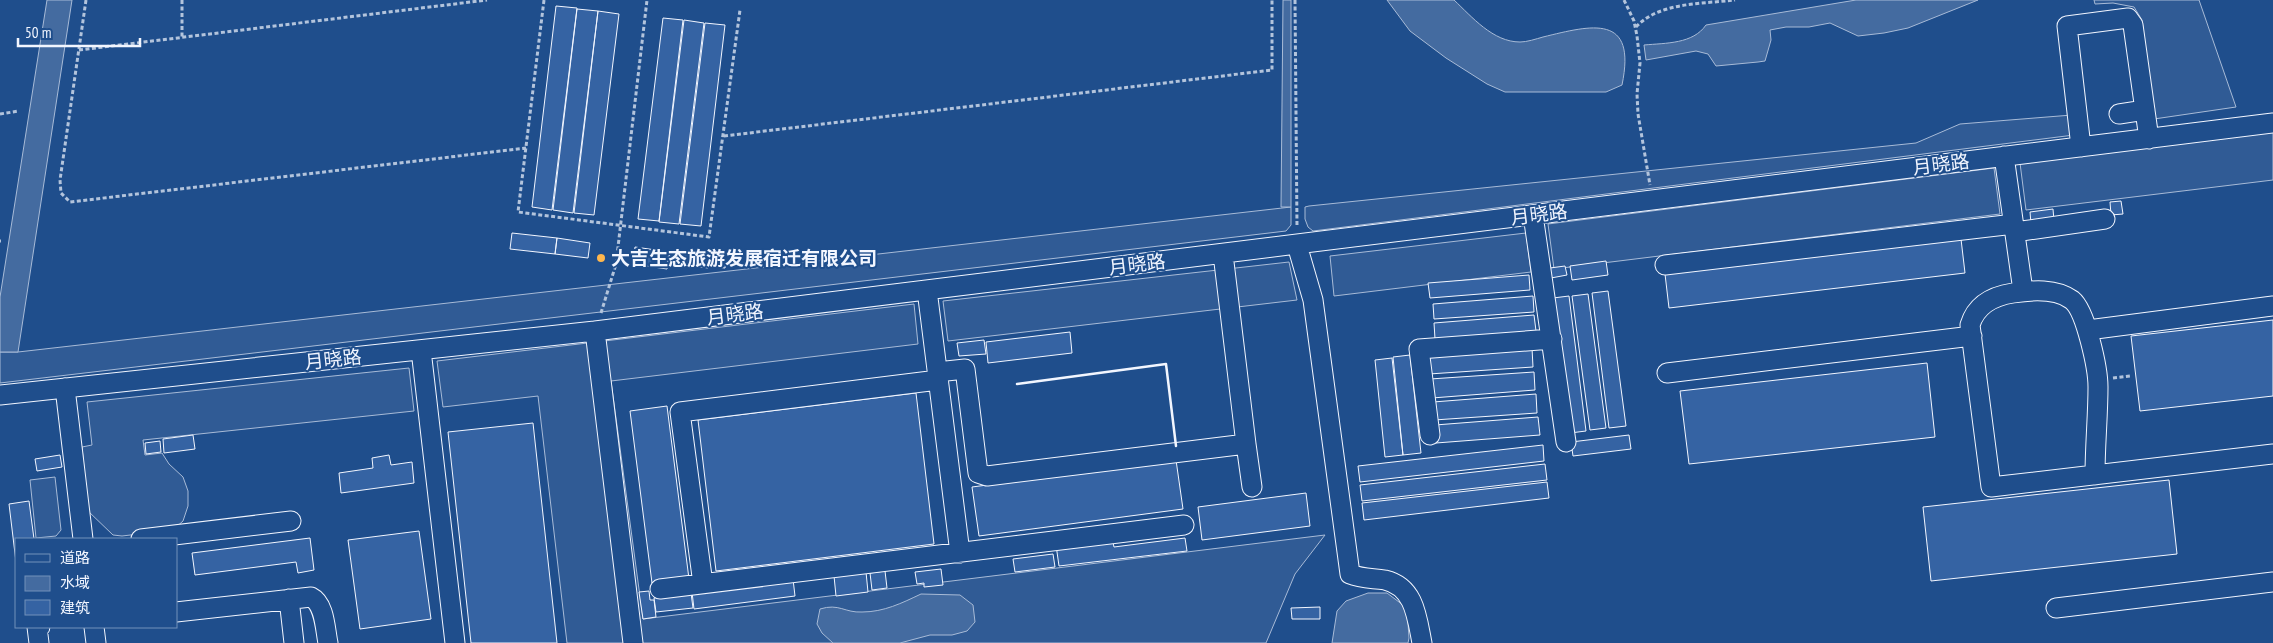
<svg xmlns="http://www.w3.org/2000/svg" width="2273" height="643" viewBox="0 0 2273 643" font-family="'PT Sans Narrow','Noto Sans SC',sans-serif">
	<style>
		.built { fill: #305b95; stroke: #a8bbd7 }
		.water { fill: #446ba0; stroke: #a8bbd7 }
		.building { fill: #3563a3; stroke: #f2f6ff }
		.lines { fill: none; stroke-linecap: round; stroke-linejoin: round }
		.minor-casing { stroke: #f2f6ff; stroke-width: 21 }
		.path { stroke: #b3c4dc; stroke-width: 3; stroke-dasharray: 4 2.5; stroke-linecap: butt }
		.minor { stroke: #1f4e8c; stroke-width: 19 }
		.wall { stroke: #f2f6ff; stroke-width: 2.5 }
		.poi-dot { fill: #ffb74d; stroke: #1f4e8c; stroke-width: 2 }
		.labels { text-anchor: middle; stroke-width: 4; stroke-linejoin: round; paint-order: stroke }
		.street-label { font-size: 19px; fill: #f2f6ff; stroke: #1f4e8c }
		.poi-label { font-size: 19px; font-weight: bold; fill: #f2f6ff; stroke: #1f4e8c; text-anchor: start }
	</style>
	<rect width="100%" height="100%" fill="#1f4e8c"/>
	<path class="built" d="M 2094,0 L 2199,0 L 2236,107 L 2154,119 L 2142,20 L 2134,7 L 2113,3 L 2095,4 Z
		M 2072,115 L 2074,135 L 1313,231 L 1308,227 L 1305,219 L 1305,207 L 1309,206 L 1916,143 L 1960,124 Z
		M 2273,132 L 2273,180 L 2026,210 L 2020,163 Z
		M 1994,168 L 2000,214 L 1554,269 L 1548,224 Z
		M 1291,207 L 1291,225 L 1286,231 L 0,383 L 0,352 L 18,352 Z
		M 1526,233 L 1531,272 L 1334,296 L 1330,256 Z
		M 1289,262 L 1297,300 L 948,341 L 943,301 Z
		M 914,304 L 918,344 L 611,381 L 643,619 L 1325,535 L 1295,574 L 1266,643 L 567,643 L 538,396 L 443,407 L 437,361 Z
		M 409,368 L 414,411 L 143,440 L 145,455 L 162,453 L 169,464 L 183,477 L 188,491 L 188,506 L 183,521 L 173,530 L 122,536 L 113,535 L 88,511 L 82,447 L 92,445 L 87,402 Z
		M 55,477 L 61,530 L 56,536 L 36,538 L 30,480 Z"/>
	<path class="water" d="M 47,0 L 72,0 L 18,352 L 0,352 L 0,297 Z
		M 1283,0 L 1291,0 L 1291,207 L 1281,207 Z
		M 1387,0 L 1454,0 C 1472,17 1493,42 1520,42 C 1527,42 1536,39 1543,37 C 1592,25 1637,13 1622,85 L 1606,92 L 1505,92 L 1487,84 L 1446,58 L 1410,31 Z
		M 1978,0 L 1908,28 L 1884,33 L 1858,36 L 1830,23 L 1809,27 L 1786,27 L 1770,30 L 1771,40 L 1765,61 L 1758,62 L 1716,66 L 1708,54 L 1696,51 L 1646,60 L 1644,45 C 1666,43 1693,44 1706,25 L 1856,0 Z
		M 1368,593 L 1387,593 L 1407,608 L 1409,638 L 1408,643 L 1332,643 L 1337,611 L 1346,601 Z
		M 921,594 L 960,595 L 973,605 L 975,622 L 967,631 L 952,635 L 930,635 L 900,643 L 833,643 L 822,633 L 817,624 L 820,609 C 839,603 845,613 862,612 C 884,612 902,603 921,594 Z"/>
	<path class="building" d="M 556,6 L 577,8 L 552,210 L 532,207 Z
		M 577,9 L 598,11 L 573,213 L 553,210 Z
		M 598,11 L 619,14 L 594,215 L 574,213 Z
		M 663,18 L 683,20 L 659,221 L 638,219 Z
		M 684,20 L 704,23 L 679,224 L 659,222 Z
		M 705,23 L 725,25 L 701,226 L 680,224 Z
		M 2121,201 L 2123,214 L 2111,215 L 2110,202 Z
		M 2053,209 L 2054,221 L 2031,224 L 2030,212 Z
		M 512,233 L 557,238 L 555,254 L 510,249 Z
		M 557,238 L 590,243 L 588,258 L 555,254 Z
		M 1961,239 L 1965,273 L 1669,308 L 1665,274 Z
		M 635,247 L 670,252 L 667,269 L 633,264 Z
		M 670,252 L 710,258 L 708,268 L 668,262 Z
		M 716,260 L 726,262 L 725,268 L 715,267 Z
		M 1606,261 L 1608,275 L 1572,280 L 1570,266 Z
		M 1565,266 L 1567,275 L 1551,278 L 1550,268 Z
		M 1529,275 L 1530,290 L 1430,298 L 1428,283 Z
		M 1608,291 L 1626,426 L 1609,428 L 1592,293 Z
		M 1588,294 L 1606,428 L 1590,430 L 1572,296 Z
		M 1533,296 L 1534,312 L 1434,319 L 1433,304 Z
		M 1569,296 L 1586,431 L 1570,433 L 1553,298 Z
		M 1534,315 L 1536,331 L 1435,339 L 1434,323 Z
		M 2273,320 L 2273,396 L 2140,411 L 2131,336 Z
		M 1070,332 L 1072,353 L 988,363 L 986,342 Z
		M 984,340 L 986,354 L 959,356 L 957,343 Z
		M 1532,348 L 1533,367 L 1429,374 L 1428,356 Z
		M 1410,355 L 1421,453 L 1403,455 L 1393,357 Z
		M 1392,358 L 1403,455 L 1385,457 L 1375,360 Z
		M 1927,363 L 1935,437 L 1689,464 L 1680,391 Z
		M 1534,372 L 1535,390 L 1432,398 L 1430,379 Z
		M 916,393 L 934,544 L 716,571 L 698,420 Z
		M 1536,394 L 1537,413 L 1434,420 L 1433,402 Z
		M 667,406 L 689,579 L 652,583 L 630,411 Z
		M 1538,417 L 1540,435 L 1436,443 L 1435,425 Z
		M 533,423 L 557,643 L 471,643 L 448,432 Z
		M 193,435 L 195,449 L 164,453 L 163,439 Z
		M 1629,435 L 1631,449 L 1573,456 L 1571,442 Z
		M 160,441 L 161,452 L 146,454 L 145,443 Z
		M 1543,445 L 1544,461 L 1360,482 L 1358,466 Z
		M 60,455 L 62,467 L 37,471 L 35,459 Z
		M 389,455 L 391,465 L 412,462 L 414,483 L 341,493 L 339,473 L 373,468 L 372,458 Z
		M 1176,460 L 1183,509 L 979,536 L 972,487 Z
		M 1545,464 L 1547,480 L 1362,501 L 1360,485 Z
		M 2169,480 L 2177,554 L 1931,581 L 1923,507 Z
		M 1547,482 L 1549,498 L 1364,520 L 1362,503 Z
		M 1306,493 L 1310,526 L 1202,540 L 1198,507 Z
		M 29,501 L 34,539 L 16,539 L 16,562 L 9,504 Z
		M 419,531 L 431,619 L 360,629 L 348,540 Z
		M 310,538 L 314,570 L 298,573 L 296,562 L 195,575 L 192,553 Z
		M 1112,538 L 1114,547 L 1185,538 L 1187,551 L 1059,566 L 1056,545 Z
		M 1053,554 L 1055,567 L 1015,572 L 1013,559 Z
		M 941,569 L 943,585 L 924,587 L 924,583 L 917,584 L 915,572 Z
		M 885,571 L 887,588 L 872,590 L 870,573 Z
		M 866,572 L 868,592 L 836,596 L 834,576 Z
		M 793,579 L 795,596 L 694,609 L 692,592 Z
		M 649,591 L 650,600 L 654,600 L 656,617 L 643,619 L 639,592 Z
		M 691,593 L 693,608 L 656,612 L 654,598 Z
		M 1320,607 L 1320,619 L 1292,619 L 1291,608 Z"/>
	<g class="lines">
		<defs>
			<path id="minor" d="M 2119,114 L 2145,110
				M 2081,147 L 2067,26 L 2128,18 L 2133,25 L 2149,139
				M 2004,156 L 2023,291
				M 1533,215 L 1566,442
				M 2015,232 L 2105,219
				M 1297,245 L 1313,300 L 1350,574 C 1362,579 1373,578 1385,580 C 1415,587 1417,618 1422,643
				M 1223,254 L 1246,444
				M 1665,265 L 2014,224
				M 927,290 L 960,553
				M 2088,330 L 2273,306
				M 595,331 L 633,643
				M 421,350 L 455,643
				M 937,372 L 965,369 L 978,473 L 987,476 L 1246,444 L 1252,487
				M 1667,373 L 1972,336
				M 65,388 L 83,539
				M 0,395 L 595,331 L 2273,123
				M 1430,435 L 1419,349 L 1552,339
				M 2095,475 C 2095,445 2098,416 2098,387 C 2098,369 2086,311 2072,300 C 2056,288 2032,290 2013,293 C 1993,296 1976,305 1970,325 L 1991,487 L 2273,454
				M 141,539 L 291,521
				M 703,584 L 680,412 L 938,380
				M 660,589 L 1184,525
				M 289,599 L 294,643
				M 2056,608 L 2273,582
				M 176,612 L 311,597 C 325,604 325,629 328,643
				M 94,627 L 96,643
				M 39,643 L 37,627 L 40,627"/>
		</defs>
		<use href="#minor" class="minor-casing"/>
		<path class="path" d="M 86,0 L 60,180 L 61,193 L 70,202 L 526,148
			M 182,0 L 182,37
			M 544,0 L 518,212 L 709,237 L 740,10
			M 1295,0 L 1297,227
			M 1624,0 L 1634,21 L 1637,36 L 1640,63 L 1637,94 L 1638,114 L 1650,185
			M 1636,27 C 1659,2 1702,4 1735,0
			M 79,50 L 487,0
			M 0,114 L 19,111
			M 724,136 L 1272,70 L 1272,0
			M 0,241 L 1,241
			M 601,313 L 616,264 L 647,0
			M 2113,378 L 2130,376"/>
		<use href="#minor" class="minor"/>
		<path class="wall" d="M 1017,384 L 1166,364 L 1176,446"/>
	</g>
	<circle class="poi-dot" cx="601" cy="258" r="5"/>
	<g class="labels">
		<g class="street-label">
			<text transform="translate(1941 164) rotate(-7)" y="7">月晓路</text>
			<text transform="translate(1539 214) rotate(-7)" y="7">月晓路</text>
			<text transform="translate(1137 264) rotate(-7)" y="7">月晓路</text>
			<text transform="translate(735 314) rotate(-7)" y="7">月晓路</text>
			<text transform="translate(333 359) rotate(-6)" y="7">月晓路</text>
		</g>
		<g class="poi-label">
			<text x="611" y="265">大吉生态旅游发展宿迁有限公司</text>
		</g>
	</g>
	<rect x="15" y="538" width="162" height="90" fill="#1f4e8c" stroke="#7391ba"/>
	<rect x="25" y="554" width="25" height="8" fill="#1f4e8c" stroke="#7391ba"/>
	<text x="60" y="563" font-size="15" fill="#f2f6ff">道路</text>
	<rect x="25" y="576" width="25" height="15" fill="#446ba0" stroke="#7391ba"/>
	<text x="60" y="588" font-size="15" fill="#f2f6ff">水域</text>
	<rect x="25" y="600" width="25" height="15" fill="#3563a3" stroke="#7391ba"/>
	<text x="60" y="613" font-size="15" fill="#f2f6ff">建筑</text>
	<path d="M18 38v8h122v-8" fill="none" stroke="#f2f6ff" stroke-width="2.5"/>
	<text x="25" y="38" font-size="15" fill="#f2f6ff" stroke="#1f4e8c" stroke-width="4" paint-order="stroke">50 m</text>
</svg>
